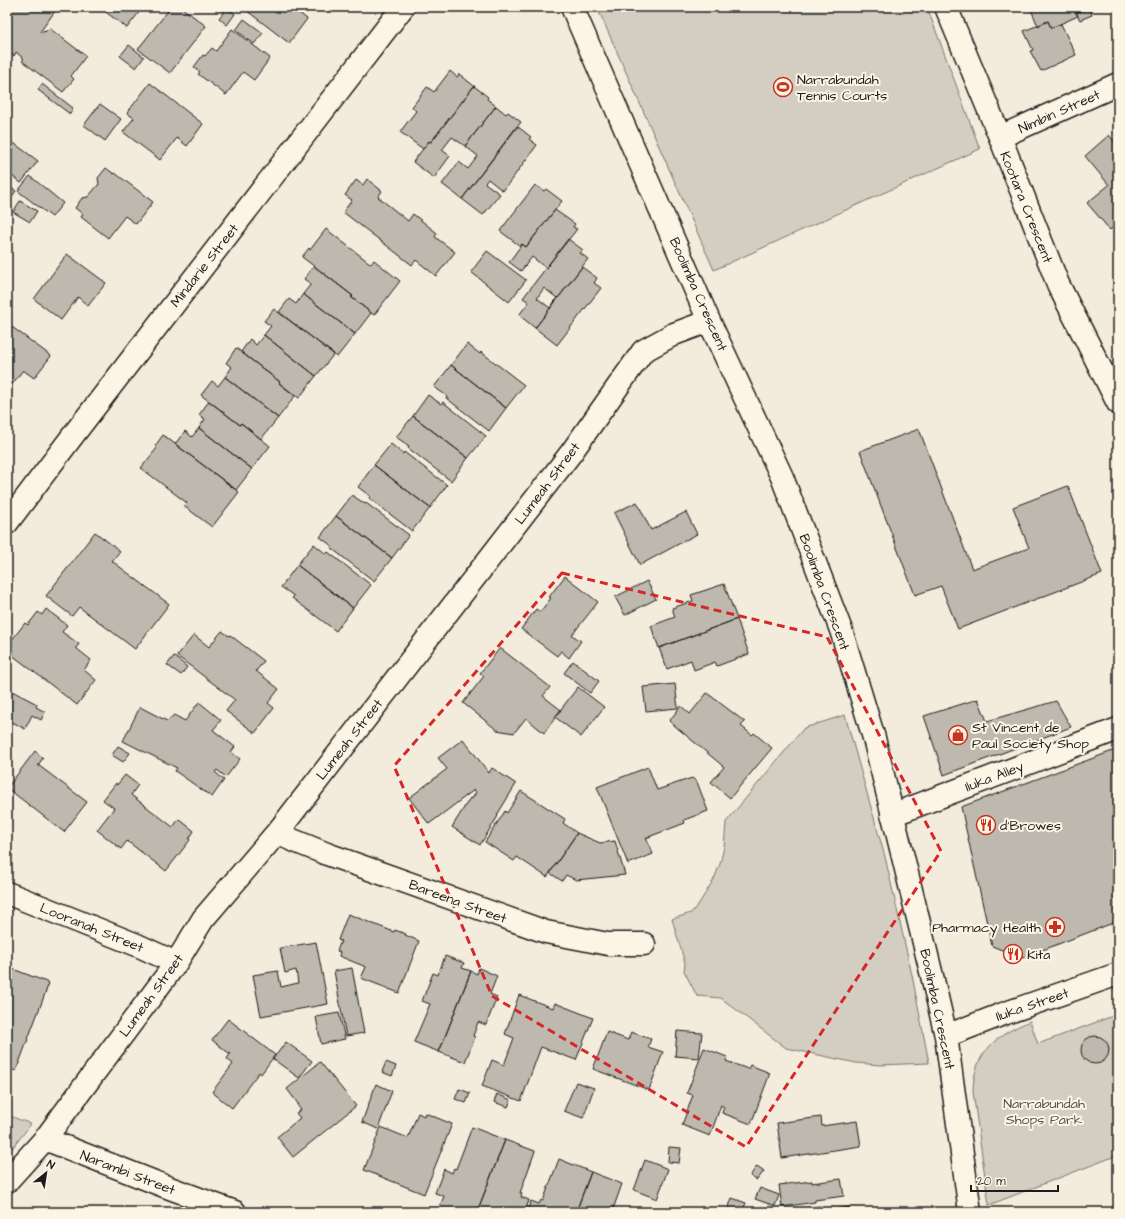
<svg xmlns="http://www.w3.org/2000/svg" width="1125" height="1219" viewBox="0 0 1125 1219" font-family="'Architects Daughter',sans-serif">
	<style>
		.green { fill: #d3cec1; stroke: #78756e }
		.building { fill: #beb9ae; stroke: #1c1c1c; fill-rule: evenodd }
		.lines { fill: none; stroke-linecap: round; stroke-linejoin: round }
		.minor-casing { stroke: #1c1c1c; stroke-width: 25 }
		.minor { stroke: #fcf5e5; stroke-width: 22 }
		.marked { fill: none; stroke: #d62828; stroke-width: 3; stroke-dasharray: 8 5; stroke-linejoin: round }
		.labels { text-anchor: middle; stroke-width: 4; stroke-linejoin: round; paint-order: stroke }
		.poi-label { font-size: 14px; fill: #1c1c1c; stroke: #fcf5e5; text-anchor: start }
		.street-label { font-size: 14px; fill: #1c1c1c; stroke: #fcf5e5 }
		.park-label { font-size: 14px; fill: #53514e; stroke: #fcf5e5 }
	</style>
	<rect width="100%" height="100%" fill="#f3ecdd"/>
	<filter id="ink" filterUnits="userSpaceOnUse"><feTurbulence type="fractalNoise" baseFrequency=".025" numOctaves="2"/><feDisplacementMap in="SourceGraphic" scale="8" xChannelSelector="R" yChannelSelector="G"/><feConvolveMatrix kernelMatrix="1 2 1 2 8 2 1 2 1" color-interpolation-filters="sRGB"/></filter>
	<g filter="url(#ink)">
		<path class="green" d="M 597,7 L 927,7 L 980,149 L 714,270 Z
			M 845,715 L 885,857 L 912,975 L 929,1063 L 880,1065 L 856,1063 L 786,1048 L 721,998 L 697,996 L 684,971 L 685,963 L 672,919 L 691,913 L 700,902 L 714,879 L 720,864 L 724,847 L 726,822 L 804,728 Z
			M 1118,1014 L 1118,1155 L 989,1205 L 973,1092 C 973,1052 997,1035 1030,1021 L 1038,1044 Z
			M 7,1115 L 31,1124 L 7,1155 Z"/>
		<path class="building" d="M 7,7 L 58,7 L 40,32 L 42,33 L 44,31 L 45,32 L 49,28 L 86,56 L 71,76 L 74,79 L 63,92 L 22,61 L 24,59 L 16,52 L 14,56 L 7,51 Z
			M 99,7 L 143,7 L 127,28 Z
			M 171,7 L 181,7 L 206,26 L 170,73 L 138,49 Z
			M 242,7 L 302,7 L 298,12 L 307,19 L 289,43 Z
			M 1030,7 L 1074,7 L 1078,16 L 1051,28 L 1048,21 L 1038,26 Z
			M 1089,7 L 1092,15 L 1080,20 L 1076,13 Z
			M 227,8 L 235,14 L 227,25 L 219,18 Z
			M 244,19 L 263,33 L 254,44 L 236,30 Z
			M 1048,21 L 1051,28 L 1061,24 L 1076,55 L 1041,71 L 1030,51 L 1033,50 L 1024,31 Z
			M 232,29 L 270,58 L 254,80 L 243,72 L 226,95 L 198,74 L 200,72 L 194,67 L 203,55 L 205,56 L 212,48 L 216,51 Z
			M 129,45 L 144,57 L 136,68 L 120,56 Z
			M 450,71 L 457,77 L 459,74 L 474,86 L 431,142 L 429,141 L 423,149 L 400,132 L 416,111 L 412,107 L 427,87 L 434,92 Z
			M 150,83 L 203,124 L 187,146 L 177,138 L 160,160 L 123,132 L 134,118 L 127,113 Z
			M 42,84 L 73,108 L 70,114 L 38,90 Z
			M 474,86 L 488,97 L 487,99 L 496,106 L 465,146 L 452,137 L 442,150 L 450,156 L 434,178 L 413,162 L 429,141 L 431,142 Z
			M 100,104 L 121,119 L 105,141 L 84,125 Z
			M 496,106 L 506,114 L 508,112 L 521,122 L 462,199 L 442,184 L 459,162 L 468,169 L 478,156 L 465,146 Z
			M 517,126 L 531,137 L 529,139 L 537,145 L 503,191 L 488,179 L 485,183 L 500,194 L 483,215 L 462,199 Z
			M 1109,135 L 1118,146 L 1118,223 L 1110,230 L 1087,203 L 1109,185 L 1085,156 Z
			M 7,138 L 38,161 L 21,183 L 11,175 L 8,178 L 7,177 Z
			M 106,168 L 114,174 L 115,173 L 153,202 L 136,224 L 125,216 L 108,238 L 81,217 L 83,214 L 75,208 L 82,198 L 88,197 L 99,184 L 98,178 Z
			M 30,176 L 63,203 L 52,217 L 18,191 Z
			M 367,179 L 382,191 L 378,197 L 408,221 L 413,214 L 437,233 L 435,237 L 455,252 L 436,276 L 416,260 L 412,265 L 343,212 L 352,200 L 345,195 L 356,180 L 363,185 Z
			M 7,185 L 16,191 L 7,203 Z
			M 535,185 L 544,191 L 546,189 L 562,201 L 526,247 L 522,244 L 520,246 L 500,231 Z
			M 20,201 L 37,211 L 30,222 L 13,212 Z
			M 555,210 L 575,224 L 573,227 L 577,229 L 546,268 L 532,257 L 521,271 L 509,262 L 522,244 L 526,247 Z
			M 326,229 L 371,264 L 374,260 L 400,281 L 374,315 L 351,297 L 353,296 L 302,257 L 309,248 L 310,250 Z
			M 568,239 L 583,250 L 580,253 L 588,259 L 535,328 L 519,315 L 529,302 L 523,298 ZM 544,288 L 557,298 L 550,308 L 537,298 Z
			M 487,251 L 526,280 L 509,302 L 471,272 Z
			M 67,254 L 106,283 L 88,306 L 78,297 L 61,320 L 34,299 Z
			M 314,266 L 353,296 L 351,297 L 371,313 L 355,334 L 303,294 L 311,284 L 304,279 Z
			M 582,267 L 597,278 L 594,283 L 601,288 L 557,345 L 535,328 Z
			M 303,294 L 355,334 L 337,357 L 279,312 L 289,299 L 296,304 Z
			M 274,309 L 334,354 L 316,376 L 264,335 L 271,326 L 264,321 Z
			M 12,327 L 51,356 L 34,378 L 23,370 L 7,391 L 7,334 Z
			M 264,335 L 316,376 L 299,398 L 279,383 L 280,382 L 241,352 L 250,339 L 256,345 Z
			M 467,344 L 480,354 L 481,352 L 524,385 L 506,408 L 451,365 Z
			M 236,348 L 280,382 L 279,383 L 295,396 L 278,418 L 225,377 L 232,367 L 226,363 Z
			M 451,365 L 506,408 L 489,431 L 446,398 L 447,396 L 434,387 Z
			M 225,377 L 278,418 L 261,439 L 241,423 L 240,425 L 201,395 L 212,381 L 218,386 Z
			M 428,395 L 441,404 L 443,402 L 486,436 L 468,458 L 413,416 Z
			M 209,401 L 240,425 L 241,423 L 270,446 L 252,469 L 199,428 L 205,419 L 199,415 Z
			M 413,416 L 468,458 L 451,481 L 408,448 L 409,446 L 396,437 Z
			M 199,428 L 252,469 L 236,490 L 175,444 L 185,431 L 192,437 Z
			M 919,429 L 972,569 L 1029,548 L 1013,507 L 1068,486 L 1102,574 L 958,629 L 941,586 L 915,595 L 860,451 Z
			M 163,435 L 239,492 L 212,527 L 184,506 L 187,503 L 141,468 L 157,448 L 155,446 Z
			M 391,444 L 403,454 L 404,452 L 447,485 L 430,508 L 374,465 Z
			M 374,465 L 430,508 L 412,531 L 369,498 L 370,496 L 358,487 Z
			M 352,495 L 365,504 L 366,503 L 409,535 L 392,558 L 336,516 Z
			M 637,502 L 651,530 L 686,512 L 697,534 L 640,565 L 614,513 Z
			M 336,516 L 392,558 L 374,581 L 331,548 L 332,546 L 320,537 Z
			M 95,532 L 120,551 L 112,561 L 169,604 L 135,649 L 79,607 L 72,616 L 46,596 Z
			M 314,544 L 326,554 L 328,552 L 371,585 L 353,608 L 297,565 Z
			M 297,565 L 353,608 L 336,631 L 292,598 L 294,596 L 281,587 Z
			M 565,576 L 598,602 L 572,635 L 581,641 L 569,658 L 561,651 L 557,656 L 521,629 L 536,609 L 540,612 L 551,598 L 549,597 Z
			M 647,581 L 656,599 L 625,615 L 615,597 Z
			M 724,584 L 737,619 L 659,648 L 651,626 L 675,617 L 672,608 L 693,601 L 691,595 Z
			M 46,609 L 67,625 L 62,632 L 79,644 L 76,648 L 91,660 L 84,670 L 96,680 L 77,705 L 7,651 L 7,646 L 25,623 L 28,625 L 38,612 L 42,615 Z
			M 737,619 L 749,654 L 717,666 L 715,662 L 694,670 L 691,660 L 667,669 L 659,648 Z
			M 222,631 L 229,636 L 230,635 L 264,661 L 256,671 L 279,689 L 268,703 L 274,708 L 255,733 L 226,711 L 235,700 L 177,656 L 194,635 L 209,647 Z
			M 500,648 L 550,687 L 543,696 L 561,710 L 544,733 L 526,718 L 514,733 L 497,730 L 463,703 L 484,676 L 480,673 Z
			M 174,656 L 187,667 L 181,675 L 167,665 Z
			M 573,661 L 599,681 L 590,693 L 564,673 Z
			M 675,684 L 678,708 L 646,711 L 643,687 Z
			M 578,687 L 604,707 L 581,737 L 555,717 Z
			M 8,689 L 37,704 L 36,707 L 45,712 L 41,720 L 32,715 L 25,729 L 7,719 Z
			M 707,693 L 745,722 L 741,726 L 752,735 L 754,733 L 772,748 L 730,798 L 711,782 L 724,767 L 669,721 L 681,706 L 690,714 Z
			M 978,699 L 987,721 L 1056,701 L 1071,727 L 944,775 L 924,716 Z
			M 199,702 L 221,720 L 213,730 L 235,747 L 231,752 L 240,759 L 226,777 L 217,770 L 215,772 L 224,780 L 212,797 L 175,771 L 177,768 L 123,741 L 140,707 L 167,721 L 174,715 L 185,721 Z
			M 463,739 L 489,773 L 492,768 L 516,784 L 497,815 L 498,816 L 480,845 L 452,827 L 470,798 L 472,799 L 476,792 L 474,790 L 429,824 L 409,798 L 447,769 L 438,758 Z
			M 118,746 L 130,753 L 123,762 L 112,755 Z
			M 1118,749 L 1118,921 L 1022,958 L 992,946 L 961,807 Z
			M 35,751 L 43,758 L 38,765 L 87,802 L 64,832 L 7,788 Z
			M 648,767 L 657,790 L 692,778 L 697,782 L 708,811 L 684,820 L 685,823 L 646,838 L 653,854 L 628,864 L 597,787 Z
			M 125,775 L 138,785 L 131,795 L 173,827 L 179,819 L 194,831 L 189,839 L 190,840 L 166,871 L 127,841 L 121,849 L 97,830 L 114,808 L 103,800 L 116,783 L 117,785 Z
			M 521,791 L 565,819 L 563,823 L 577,833 L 547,877 L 517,857 L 514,861 L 485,842 L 505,811 L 507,813 Z
			M 577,833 L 600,843 L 615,841 L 625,875 L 576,880 L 566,875 L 562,881 L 550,873 Z
			M 348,914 L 394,932 L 395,930 L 406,934 L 405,935 L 419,941 L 399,993 L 361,978 L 366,967 L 339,956 L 340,952 L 337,951 L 341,941 L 338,940 Z
			M 316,942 L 328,1004 L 261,1016 L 253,975 L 278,971 L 281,987 L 298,983 L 296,970 L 285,973 L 280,948 Z
			M 445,956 L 464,963 L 462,968 L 471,971 L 439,1052 L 414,1042 L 430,1004 L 422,1001 L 433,973 L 438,975 Z
			M 352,968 L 364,1033 L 346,1036 L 334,971 Z
			M 479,968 L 497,976 L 490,994 L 497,997 L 486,1025 L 478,1022 L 473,1036 L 475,1037 L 465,1062 L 439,1052 L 471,971 L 477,974 Z
			M 13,969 L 49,983 L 16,1071 L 7,1068 L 7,974 L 11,976 Z
			M 519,995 L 553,1008 L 555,1003 L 593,1018 L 576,1060 L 541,1047 L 521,1101 L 482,1086 L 492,1060 L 504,1065 L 514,1038 L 505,1034 Z
			M 339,1013 L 345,1039 L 321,1044 L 316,1017 Z
			M 228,1019 L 275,1055 L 261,1074 L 259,1072 L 232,1108 L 212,1092 L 233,1064 L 227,1059 L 230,1054 L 212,1040 Z
			M 677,1031 L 702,1033 L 699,1058 L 675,1056 Z
			M 607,1032 L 628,1040 L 631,1032 L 651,1039 L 648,1047 L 663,1052 L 649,1090 L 593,1069 Z
			M1081 1050a14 14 0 1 1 28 0a14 14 0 1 1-28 0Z
			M 286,1042 L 312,1061 L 299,1078 L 273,1059 Z
			M 704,1048 L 727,1057 L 726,1061 L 748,1069 L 750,1065 L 770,1073 L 751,1124 L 722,1113 L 724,1107 L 721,1105 L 710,1136 L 682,1125 L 693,1095 L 687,1093 Z
			M 320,1062 L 356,1106 L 293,1157 L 277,1137 L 300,1118 L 296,1113 L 301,1110 L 297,1105 L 299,1105 L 287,1089 Z
			M 386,1062 L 396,1066 L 392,1076 L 382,1072 Z
			M 576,1082 L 594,1088 L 583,1118 L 564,1111 Z
			M 376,1084 L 392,1091 L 378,1129 L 362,1122 Z
			M 459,1089 L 470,1093 L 466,1103 L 455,1099 Z
			M 497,1094 L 511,1100 L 508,1107 L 494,1102 Z
			M 418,1113 L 424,1116 L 425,1113 L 452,1124 L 424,1194 L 364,1170 L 381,1127 L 408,1138 Z
			M 821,1117 L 822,1126 L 857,1121 L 861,1146 L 782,1158 L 777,1123 Z
			M 472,1127 L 505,1140 L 477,1212 L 448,1212 L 439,1209 L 444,1196 L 435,1193 L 444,1169 L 452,1173 L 454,1168 L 456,1169 Z
			M 505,1140 L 535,1151 L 520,1193 L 522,1193 L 521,1197 L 529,1200 L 525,1212 L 477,1212 Z
			M 669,1147 L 681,1148 L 679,1163 L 668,1162 Z
			M 559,1159 L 591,1172 L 576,1212 L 527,1212 L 531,1201 L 539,1204 L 541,1200 L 543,1201 Z
			M 645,1160 L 668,1169 L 657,1199 L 634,1190 Z
			M 757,1166 L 764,1171 L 757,1180 L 750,1176 Z
			M 591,1172 L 622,1184 L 612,1212 L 576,1212 Z
			M 841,1179 L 844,1196 L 815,1200 L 815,1202 L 782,1207 L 779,1185 L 812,1181 L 812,1183 Z
			M 760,1188 L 779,1195 L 775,1206 L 755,1199 Z
			M 732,1198 L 746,1203 L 742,1212 L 727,1212 Z
			M 820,1206 L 821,1212 L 788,1212 L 788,1211 Z
			M 849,1207 L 850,1212 L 827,1212 L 826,1210 Z"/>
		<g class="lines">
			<defs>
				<path id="minor" d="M 572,7 L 709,321 L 782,477 L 841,630 L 874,738 L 933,980 L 946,1036 L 970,1212
					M 946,7 L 1000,137 L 1058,284 L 1118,403
					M 1000,137 L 1118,84
					M 7,523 L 74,434 L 403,7
					M 892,815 L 1118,729
					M 280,829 L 290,839 L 327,854 L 546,932 L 608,944 L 644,944
					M 7,893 L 137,945 L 176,963
					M 946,1036 L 1003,1014 L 1118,974
					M 45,1139 L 167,1187 L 235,1212
					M 7,1181 L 45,1139 L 176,963 L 203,919 L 280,829 L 571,453 L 643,351 L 674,334 L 709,321"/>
			</defs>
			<use href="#minor" class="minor-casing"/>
			<use href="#minor" class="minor"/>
		</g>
	</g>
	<path class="marked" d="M 562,573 L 827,637 L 941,851 L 746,1147 L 492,996 L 394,766 Z"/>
	<defs>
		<symbol id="stadium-ring" viewBox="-11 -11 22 22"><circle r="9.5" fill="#fcf5e5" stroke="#c8321e" stroke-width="1.5"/><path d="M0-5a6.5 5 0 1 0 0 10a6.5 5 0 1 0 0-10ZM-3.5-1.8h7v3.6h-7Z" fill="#c8321e"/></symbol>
		<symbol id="shop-ring" viewBox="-11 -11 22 22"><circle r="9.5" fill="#fcf5e5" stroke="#c8321e" stroke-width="1.5"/><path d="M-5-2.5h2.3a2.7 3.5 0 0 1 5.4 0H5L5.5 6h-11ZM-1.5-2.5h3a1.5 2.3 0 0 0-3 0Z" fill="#c8321e"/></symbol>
		<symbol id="restaurant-ring" viewBox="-11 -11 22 22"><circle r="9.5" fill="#fcf5e5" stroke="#c8321e" stroke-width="1.5"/><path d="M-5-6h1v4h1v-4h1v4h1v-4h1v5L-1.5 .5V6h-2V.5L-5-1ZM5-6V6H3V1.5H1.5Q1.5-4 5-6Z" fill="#c8321e"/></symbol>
		<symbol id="pharmacy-ring" viewBox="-11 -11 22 22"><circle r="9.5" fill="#fcf5e5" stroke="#c8321e" stroke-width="1.5"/><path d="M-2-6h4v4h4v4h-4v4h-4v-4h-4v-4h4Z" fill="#c8321e"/></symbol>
	</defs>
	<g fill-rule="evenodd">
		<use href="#stadium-ring" x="772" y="76" width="22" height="22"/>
		<use href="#shop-ring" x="947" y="724" width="22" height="22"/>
		<use href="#restaurant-ring" x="975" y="814" width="22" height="22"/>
		<use href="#pharmacy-ring" x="1044" y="916" width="22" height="22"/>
		<use href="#restaurant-ring" x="1002" y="943" width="22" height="22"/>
	</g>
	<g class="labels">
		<g class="poi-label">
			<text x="797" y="84">Narrabundah<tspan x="797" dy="16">Tennis Courts</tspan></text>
			<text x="972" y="732">St Vincent de<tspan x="972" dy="16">Paul Society Shop</tspan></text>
			<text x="1000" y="830">d'Browes</text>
			<text x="1041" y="932" text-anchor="end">Pharmacy Health</text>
			<text x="1027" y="959">Kita</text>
		</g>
		<g class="street-label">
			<text transform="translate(1059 111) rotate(-24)" y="5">Nimbin Street</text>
			<text transform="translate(1027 207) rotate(68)" y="5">Kootara Crescent</text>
			<text transform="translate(204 265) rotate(-52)" y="5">Mindarie Street</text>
			<text transform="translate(699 294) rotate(66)" y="5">Boolimba Crescent</text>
			<text transform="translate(547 483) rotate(-53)" y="5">Lumeah Street</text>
			<text transform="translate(825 592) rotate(70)" y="5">Boolimba Crescent</text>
			<text transform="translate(349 739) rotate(-52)" y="5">Lumeah Street</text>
			<text transform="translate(994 776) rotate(-21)" y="5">Iluka Alley</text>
			<text transform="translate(458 901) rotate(20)" y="5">Bareena Street</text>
			<text transform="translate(92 927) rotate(22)" y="5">Looranah Street</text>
			<text transform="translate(151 995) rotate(-54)" y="5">Lumeah Street</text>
			<text transform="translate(1032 1004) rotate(-19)" y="5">Iluka Street</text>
			<text transform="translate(938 1009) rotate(78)" y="5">Boolimba Crescent</text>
			<text transform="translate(128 1172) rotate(21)" y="5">Narambi Street</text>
		</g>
		<g class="park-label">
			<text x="1044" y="1108">Narrabundah<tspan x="1044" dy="16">Shops Park</tspan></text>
		</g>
	</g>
	<rect width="1125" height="1219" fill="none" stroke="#fcf5e5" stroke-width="24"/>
	<rect x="12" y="12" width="1101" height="1195" fill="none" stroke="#1c1c1c" stroke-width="1.5" filter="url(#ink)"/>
	<g transform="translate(46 1173) rotate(30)" stroke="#fcf5e5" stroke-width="3" paint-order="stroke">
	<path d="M0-3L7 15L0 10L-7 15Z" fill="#1c1c1c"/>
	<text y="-6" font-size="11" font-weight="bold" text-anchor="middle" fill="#1c1c1c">N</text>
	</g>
	<path d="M971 1185v6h87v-6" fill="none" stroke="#1c1c1c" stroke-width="2"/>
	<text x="977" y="1185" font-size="12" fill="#1c1c1c" stroke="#fcf5e5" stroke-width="3" paint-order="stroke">20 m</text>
</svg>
